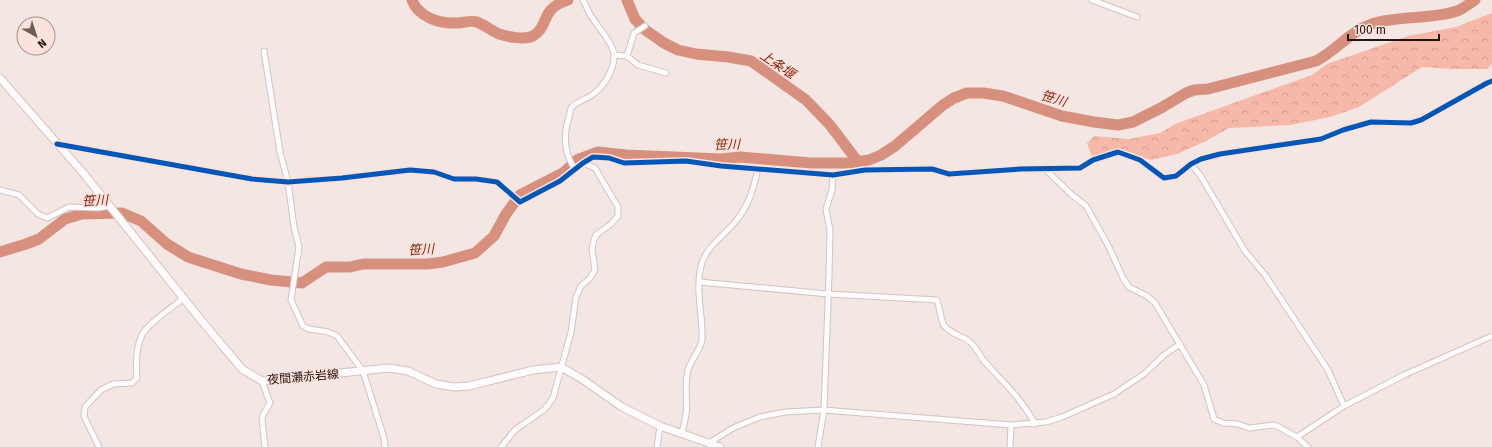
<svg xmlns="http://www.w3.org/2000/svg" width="1492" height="447" viewBox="0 0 1492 447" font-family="'Fira Sans','Noto Sans JP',sans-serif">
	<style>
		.forest { fill: url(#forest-crowns) }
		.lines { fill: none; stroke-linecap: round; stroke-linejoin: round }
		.river { stroke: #d7907e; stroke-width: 11 }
		.street-casing { stroke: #d2c4c1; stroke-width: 7 }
		.secondary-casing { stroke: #d2c4c1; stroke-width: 9 }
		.street { stroke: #fdfbfb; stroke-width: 5 }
		.secondary { stroke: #fdfbfb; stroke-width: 7 }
		.cycleway-casing { stroke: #fbe2dc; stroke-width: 8 }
		.cycleway { stroke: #0057b8; stroke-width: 5 }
		.labels { text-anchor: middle; stroke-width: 3; stroke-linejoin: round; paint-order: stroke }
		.street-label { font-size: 12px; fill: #221410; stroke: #fbe2dc }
		.water-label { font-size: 13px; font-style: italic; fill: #822a13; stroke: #fbe2dc }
	</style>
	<defs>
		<pattern id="forest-crowns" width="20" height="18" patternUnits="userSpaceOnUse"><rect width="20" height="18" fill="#f6b8a8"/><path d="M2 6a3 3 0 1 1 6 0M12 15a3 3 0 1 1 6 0" fill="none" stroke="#d39d90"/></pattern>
	</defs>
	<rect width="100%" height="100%" fill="#f4e6e3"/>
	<path class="forest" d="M 1492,13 L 1492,64 L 1487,69 L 1453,69 L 1422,67 L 1359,107 L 1330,117 L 1290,125 L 1229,128 L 1206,141 L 1177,154 L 1151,160 L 1120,150 L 1092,157 L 1087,143 L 1094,136 L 1129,139 L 1160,133 L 1175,124 L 1312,75 L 1327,64 L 1408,36 L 1456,27 Z"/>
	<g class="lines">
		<path class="river" d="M 412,0 C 418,17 440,24 456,23 C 462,23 471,20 477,22 C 485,25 492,31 499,34 C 508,37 525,40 533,36 C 542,31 543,23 548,14 C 552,7 561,2 568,0
			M 627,0 L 635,19 L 644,29 L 664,43 L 678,50 L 696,54 L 728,57 L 751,61 L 806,100 L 830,125 L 858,162
			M 0,252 L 26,244 L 39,239 L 65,219 L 82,214 L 122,213 L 141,221 L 167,244 L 188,257 L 241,274 L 271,280 L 302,283 L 326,267 L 350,267 L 363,264 L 428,264 L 443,262 L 475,253 L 494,236 L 506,214 L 520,195 L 563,173 L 577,160 L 598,152 L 626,155 L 721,159 L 740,157 L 811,163 L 850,163 L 869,160 L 881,155 L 895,146 L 943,105 L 954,98 L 967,93 L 983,93 L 1003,96 L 1062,116 L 1094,122 L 1118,125 L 1133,122 L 1161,108 L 1186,93 L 1194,90 L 1208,89 L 1316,61 C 1336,51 1350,31 1372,24 C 1399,15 1430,20 1457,11 C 1463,9 1469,4 1475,0"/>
		<defs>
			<path id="street" d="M 1092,0 L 1137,17
				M 264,51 L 280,152 L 288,182 L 294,227 L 299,247 L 291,300 L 303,326 L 309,329 L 328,332 L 337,336 L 363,371 L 384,438 L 385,447
				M 614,55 L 627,56 L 634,33 L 645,26
				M 627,56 L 638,65 L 666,73
				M 58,144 L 252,179 L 288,182 L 342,178 L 410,170 L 434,172 L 454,179 L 476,179 L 497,182 L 520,202 L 560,181 L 583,163 L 593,157 L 609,158 L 624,163 L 686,161 L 721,166 L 833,175 L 865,170 L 932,169 L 949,174 L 1021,169 L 1080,168 L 1093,160 L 1118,152 L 1140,160 L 1164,178 L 1176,176 L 1191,164 L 1201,159 L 1220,154 L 1321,139 L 1343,130 L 1371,122 L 1411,123 L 1421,120 L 1487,83 L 1492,81
				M 1191,164 L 1200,175 L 1245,251 L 1265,275 L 1328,370 L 1344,406
				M 1044,168 L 1072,195 L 1086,206 L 1108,245 L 1123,278 L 1129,287 L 1147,296 L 1155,303 L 1204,385 L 1214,419 L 1223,423 L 1238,424 L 1249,428 L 1275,425 L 1297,437 L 1308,447
				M 575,169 C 564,154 563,134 569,117 C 570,114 570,110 571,108 C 576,102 586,99 592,95 C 604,87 614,70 614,56 C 614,44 598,27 591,16 C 588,11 586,5 583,0
				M 0,190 L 19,195 L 38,214 L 47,218 L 69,207 L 98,208 L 110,206
				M 699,282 L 828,294 L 937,300 L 943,324 C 950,335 963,335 971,343 C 977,348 979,355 984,361 C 1002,381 1022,399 1035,424
				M 262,381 L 270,403 L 263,415 L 262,420 L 265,447
				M 682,433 C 683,427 685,421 686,415 C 688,400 684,384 688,370 C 691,359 701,350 702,339 C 703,315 695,290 701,266 C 706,246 724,236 736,221 C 749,205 754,188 758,168
				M 1297,437 L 1344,406 L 1404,375 L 1492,336
				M 709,443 L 733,428 L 760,417 L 785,412 L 824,410 L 1011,425 L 1046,422 L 1062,417 L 1114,394 L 1144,374 L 1164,355 L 1180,344
				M 99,447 L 84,416 L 85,407 L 101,390 L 113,384 L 132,383 L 137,378 C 136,366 136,347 142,335 C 148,323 173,307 184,298
				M 501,447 L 515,430 L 545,409 L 553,398 L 571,332 L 576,297 L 581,286 L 590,278 L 595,270 L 592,249 L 594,240 L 596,235 L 611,224 L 618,216 L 618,207 L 595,168 L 583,163
				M 657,447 L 660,426
				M 818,447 L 824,410 L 829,275 L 830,230 L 826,209 L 832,190 L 833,175
				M 1010,447 L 1011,425"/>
			<path id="secondary" d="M 0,78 L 84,174 L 201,320 L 242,369 L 262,381 L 389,368 L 408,371 L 436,384 L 454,387 L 469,386 L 533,370 L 561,367 L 582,379 L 622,407 L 660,426 L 720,447"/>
		</defs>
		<use href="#street" class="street-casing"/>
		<use href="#secondary" class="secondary-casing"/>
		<use href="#street" class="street"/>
		<use href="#secondary" class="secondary"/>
		<defs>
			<path id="cycleway" d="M 57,144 L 252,179 L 288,182 L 342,178 L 410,170 L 434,172 L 454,179 L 476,179 L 497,182 L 520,202 L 560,181 L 583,163 L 593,157 L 609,158 L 624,163 L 686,161 L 721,166 L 833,175 L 865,170 L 932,169 L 949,174 L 1021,169 L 1080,168 L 1093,160 L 1118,152 L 1140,160 L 1164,178 L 1176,176 L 1191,164 L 1201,159 L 1220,154 L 1321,139 L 1343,130 L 1371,122 L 1411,123 L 1421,120 L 1487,83 L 1492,81"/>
		</defs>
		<use href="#cycleway" class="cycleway-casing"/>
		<use href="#cycleway" class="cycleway"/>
	</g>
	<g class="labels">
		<g class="street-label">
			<text transform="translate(303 377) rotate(-5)" y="4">夜間瀬赤岩線</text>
		</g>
		<g class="water-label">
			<text transform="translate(778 64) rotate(34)" y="5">上条堰</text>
			<text transform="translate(1054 98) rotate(17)" y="5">笹川</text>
			<text transform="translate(727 144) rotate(-1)" y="5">笹川</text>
			<text transform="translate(95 200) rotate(-3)" y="5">笹川</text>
			<text transform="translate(421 249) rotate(-3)" y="5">笹川</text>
		</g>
	</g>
	<g transform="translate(36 36) rotate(141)"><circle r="19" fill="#fbe2dc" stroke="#a4908a"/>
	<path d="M0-3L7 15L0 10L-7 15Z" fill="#6c5e5a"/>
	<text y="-6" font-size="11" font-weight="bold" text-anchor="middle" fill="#221410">N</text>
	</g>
	<path d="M1348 34v6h91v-6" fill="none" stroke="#221410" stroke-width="2"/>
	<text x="1354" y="34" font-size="12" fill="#221410" stroke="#fbe2dc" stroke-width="3" paint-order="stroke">100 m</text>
</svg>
